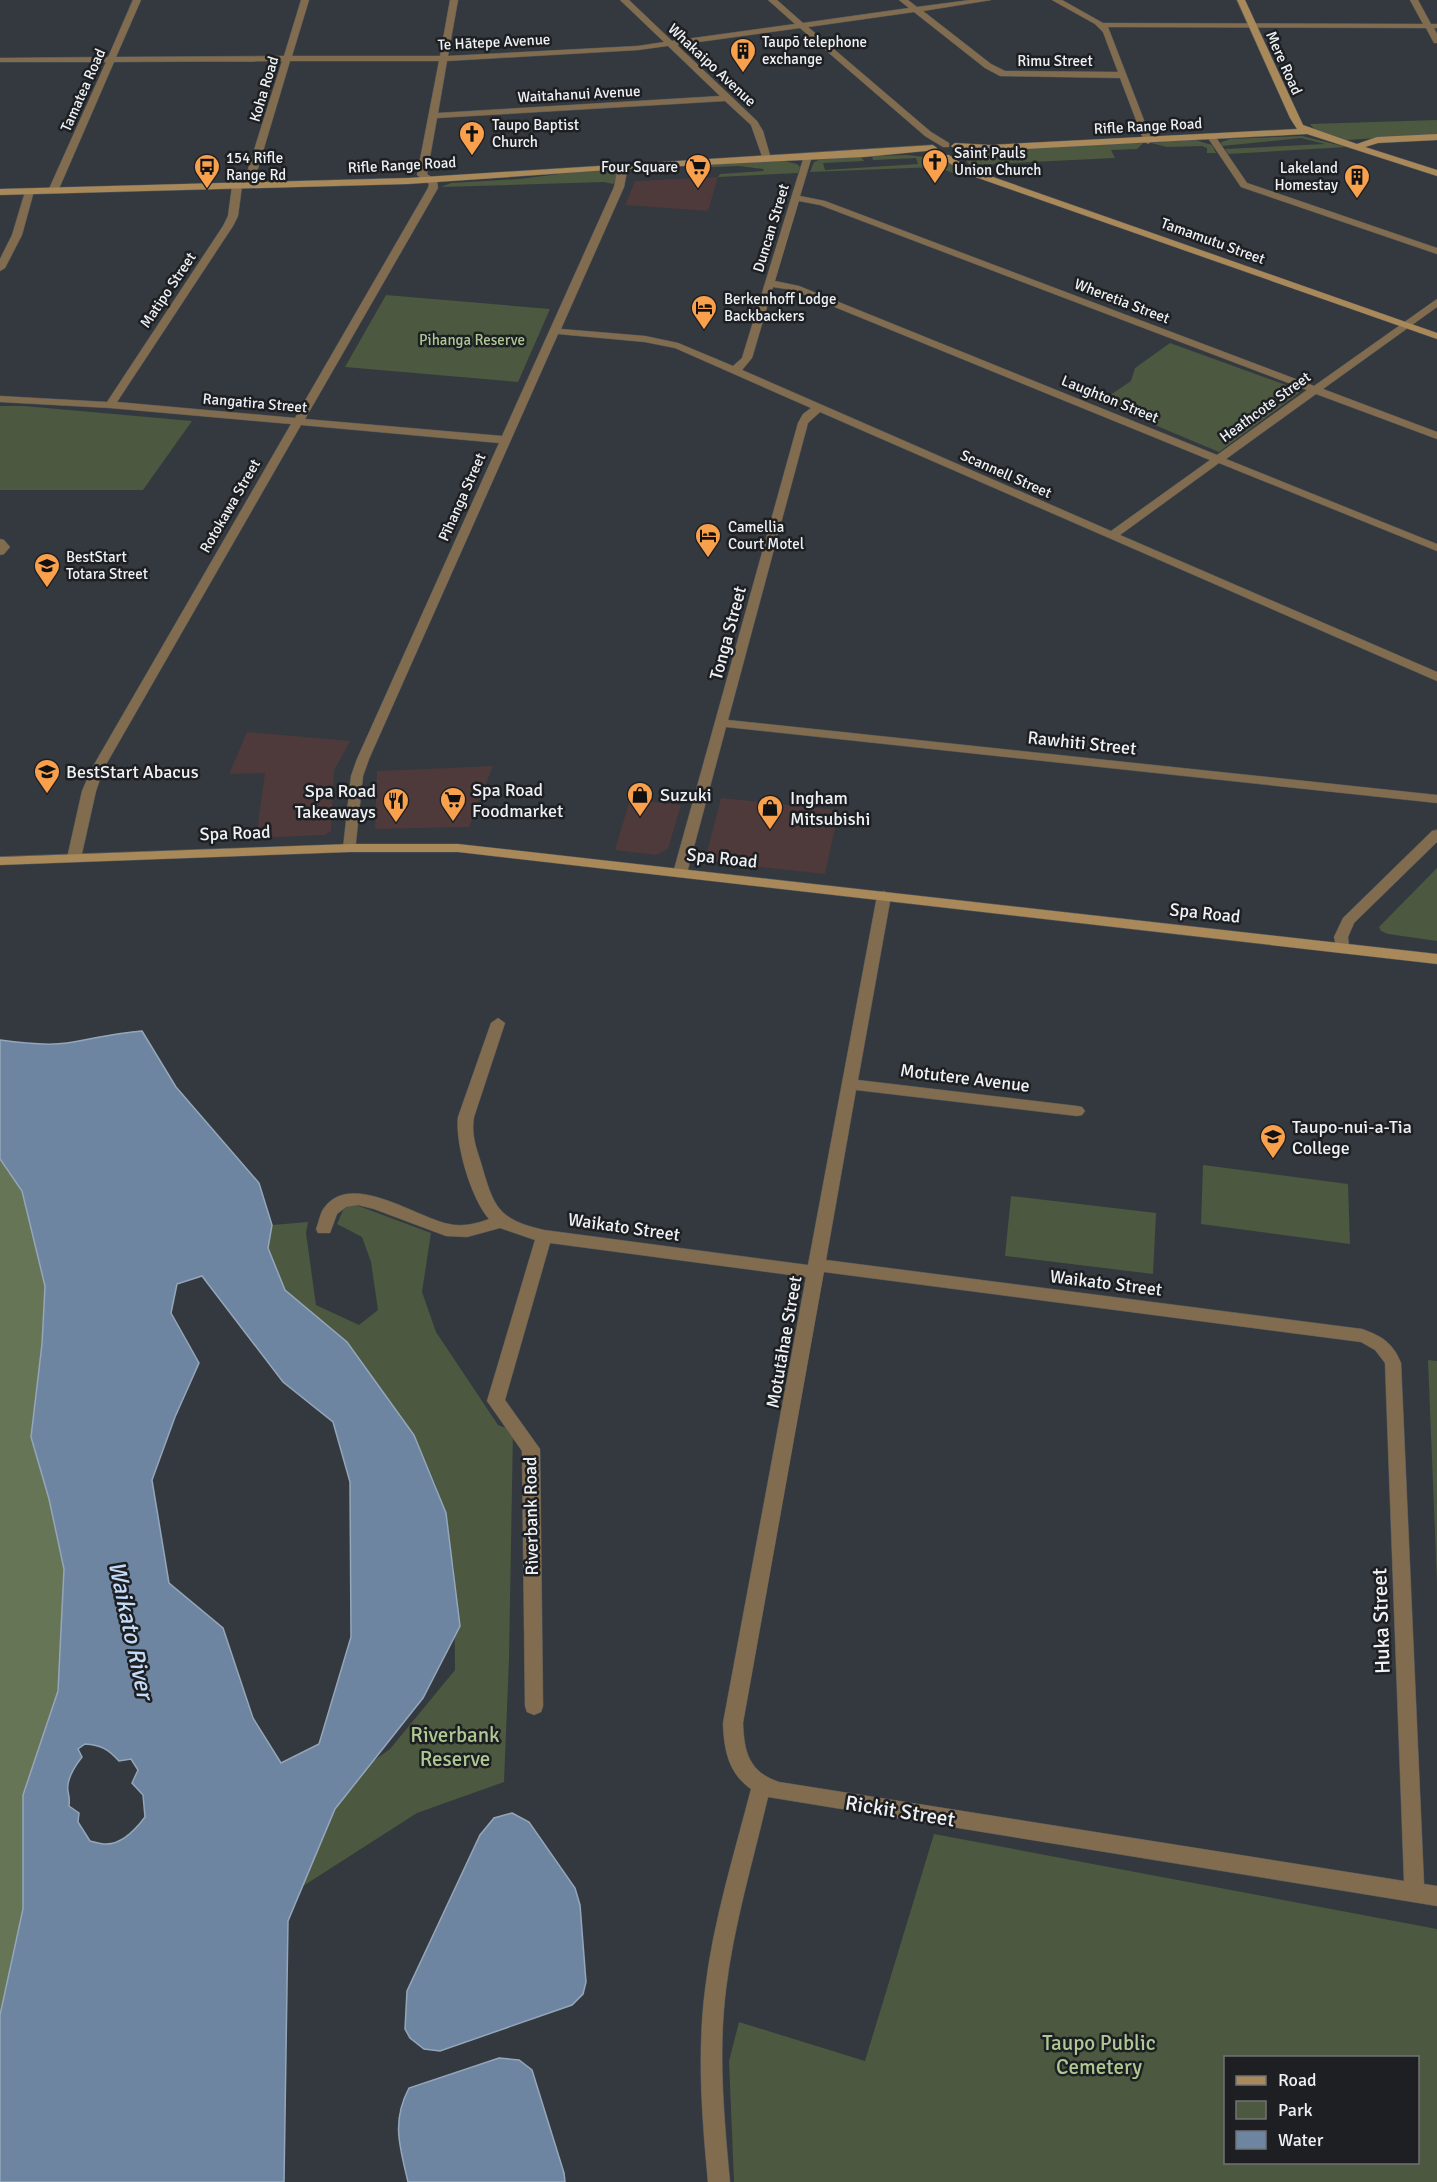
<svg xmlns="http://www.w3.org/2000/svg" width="1437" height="2182" viewBox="0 0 1437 2182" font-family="Signika,sans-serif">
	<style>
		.commercial { fill: #4e393b }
		.green { fill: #4c583f; fill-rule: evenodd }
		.forest { fill: #657556 }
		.water { fill: #6e85a1; stroke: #94a6ba; stroke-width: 1.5; fill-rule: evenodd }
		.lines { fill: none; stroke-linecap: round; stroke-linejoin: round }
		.street-casing { stroke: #51575b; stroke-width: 1 }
		.secondary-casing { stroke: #51575b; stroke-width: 1 }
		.street { fill: #816c4f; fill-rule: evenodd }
		.secondary { fill: #a9885a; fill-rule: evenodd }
		.labels { text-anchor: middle; stroke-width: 5; stroke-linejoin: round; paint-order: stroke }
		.far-street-label { font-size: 15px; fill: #eef2f5; stroke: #1d1f22 }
		.far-poi-label { font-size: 15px; fill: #eef2f5; stroke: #1d1f22; text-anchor: start }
		.far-park-label { font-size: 15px; fill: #aec993; stroke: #1d1f22 }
		.street-label { font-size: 18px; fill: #eef2f5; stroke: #1d1f22 }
		.poi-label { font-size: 18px; fill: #eef2f5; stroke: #1d1f22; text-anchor: start }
		.near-street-label { font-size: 21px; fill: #eef2f5; stroke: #1d1f22 }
		.near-park-label { font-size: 21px; fill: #aec993; stroke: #1d1f22 }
		.near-water-label { font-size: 24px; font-style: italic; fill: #c4dcf9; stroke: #1d1f22 }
	</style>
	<rect width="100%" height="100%" fill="#33393e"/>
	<path class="commercial" d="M 718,177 L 708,211 L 625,205 L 635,181 Z
		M 247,732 L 350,741 L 334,771 L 331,831 L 325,835 L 256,838 L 265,773 L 229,774 Z
		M 493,766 L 469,827 L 375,829 L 377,771 Z
		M 721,798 L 839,810 L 825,874 L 714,862 L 709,859 L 706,856 Z
		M 630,799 L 681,805 L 668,849 L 656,855 L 615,850 Z"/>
	<path class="green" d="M 1437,120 L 1437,134 L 1347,140 L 1315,130 L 1310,124 Z
		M 1302,136 L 1346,147 L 1228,154 L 1225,149 L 1325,144 L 1301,138 L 1222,146 L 1221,142 L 1230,139 Z
		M 1195,140 L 1212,145 L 1216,153 L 1207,153 L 1207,148 L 1202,146 L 1167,147 L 1151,143 Z
		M 1143,143 L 1137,149 L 1111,150 L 1115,158 L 969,165 L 964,156 L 971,153 L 990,150 Z
		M 907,155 L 943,159 L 968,178 L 936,167 L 810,172 L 814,162 L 821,159 L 861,157 L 864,161 L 823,163 L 825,170 L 918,164 L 916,158 L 873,160 L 872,156 Z
		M 780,160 L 797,164 L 800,167 L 798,173 L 718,177 L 720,174 L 764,171 L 763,169 L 739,166 L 693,168 L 692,165 Z
		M 592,170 L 605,170 L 618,174 L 613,184 L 604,182 L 441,187 L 451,183 L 519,179 Z
		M 386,295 L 550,309 L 518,382 L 345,367 Z
		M 1170,343 L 1297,389 L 1299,393 L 1219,452 L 1100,402 L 1131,381 L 1135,368 Z
		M 0,406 L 24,406 L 192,421 L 143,490 L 0,490 Z
		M 1437,868 L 1437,941 L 1388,934 L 1381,931 L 1379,927 Z
		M 1203,1165 L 1348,1184 L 1350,1244 L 1201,1224 Z
		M 1011,1196 L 1156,1213 L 1153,1274 L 1005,1256 Z
		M 356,1205 L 431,1233 L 422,1292 L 436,1332 L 498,1425 L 513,1431 L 509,1659 L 504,1782 L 417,1813 L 300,1888 L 344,1782 L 390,1749 L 455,1670 L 454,1568 L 436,1486 L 414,1435 L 347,1342 L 285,1290 L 268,1247 L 272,1225 L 308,1222 L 306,1233 L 316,1305 L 359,1325 L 378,1310 L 371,1262 L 362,1237 L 337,1224 L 344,1208 Z
		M 1428,1360 L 1437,1361 L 1437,1583 Z
		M 934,1834 L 1437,1929 L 1437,2182 L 734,2182 L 729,2061 L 739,2022 L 865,2061 ZM 1226,2058 L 1418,2058 L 1418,2162 L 1226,2162 Z"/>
	<path class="forest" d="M 0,1159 L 22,1191 L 45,1286 L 42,1344 L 31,1437 L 49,1499 L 64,1569 L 58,1691 L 23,1795 L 23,1909 L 0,2015 Z"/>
	<path class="water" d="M 142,1031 L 176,1087 L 259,1183 L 272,1225 L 268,1248 L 285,1290 L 347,1342 L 414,1435 L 446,1513 L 460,1626 L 423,1698 L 335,1809 L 288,1921 L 284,2182 L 0,2182 L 0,2015 L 23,1909 L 23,1795 L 58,1691 L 64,1569 L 49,1499 L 31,1437 L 42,1344 L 45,1286 L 22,1191 L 0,1159 L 0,1040 C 21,1043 46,1046 67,1043 C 92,1039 116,1033 142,1031 ZM 202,1276 L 283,1382 L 333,1422 L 350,1482 L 351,1637 L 319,1744 L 281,1763 L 253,1718 L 223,1628 L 169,1583 L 152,1480 L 175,1417 L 199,1363 L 171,1313 L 177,1284 ZM 85,1744 C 101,1745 108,1749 119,1761 L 131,1759 L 138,1770 L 132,1783 L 143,1795 L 145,1817 C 136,1829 122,1845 105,1844 C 100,1844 95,1842 90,1841 L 78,1822 L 79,1813 L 69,1806 C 70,1799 69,1798 68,1791 C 66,1780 75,1766 82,1757 L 78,1749 Z
		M 512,1813 L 529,1822 L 575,1888 L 580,1905 L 586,1982 L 583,1994 L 572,2005 L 440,2051 L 424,2049 L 410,2038 L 405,2029 L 407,1991 L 480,1835 L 494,1818 Z
		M 499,2058 L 519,2060 L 532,2070 L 564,2173 L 565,2182 L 408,2182 C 400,2147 391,2122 409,2088 Z"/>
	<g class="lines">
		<defs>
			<path id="street" d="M 133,0 L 141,0 L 116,57 L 284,56 L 301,0 L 309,0 L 292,56 L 440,56 L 450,0 L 458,0 L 448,56 L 638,46 L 664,42 L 620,0 L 629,0 L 672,41 L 795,24 L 768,0 L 777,0 L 803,23 L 909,8 L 899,0 L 908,0 L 917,7 L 970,0 L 991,0 L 923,11 L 991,64 L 1005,71 L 1118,72 L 1103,32 L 1095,24 L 1052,0 L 1062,0 L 1103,23 L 1423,24 L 1410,0 L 1418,0 L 1431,24 L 1437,24 L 1437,28 L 1434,28 L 1437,34 L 1437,43 L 1434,43 L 1426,28 L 1108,27 L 1152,141 L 1148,144 L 1144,141 L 1120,78 L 1000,76 L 985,68 L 914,12 L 808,27 L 931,132 L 949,143 L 949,147 L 943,147 L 925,136 L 800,28 L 677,45 L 757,121 L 763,131 L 771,159 L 767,162 L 763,159 L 751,125 L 725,101 L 437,118 L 427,174 L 437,181 L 438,188 L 305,419 L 502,436 L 614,187 L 618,166 L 623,163 L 628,166 L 624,187 L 561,329 L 645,336 L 678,343 L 733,366 L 742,358 L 804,156 L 808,153 L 812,156 L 800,196 L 825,201 L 1314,386 L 1437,299 L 1437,307 L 1323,389 L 1437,432 L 1437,439 L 1316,394 L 1226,459 L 1437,544 L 1437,551 L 1219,463 L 1120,535 L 1437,672 L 1437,681 L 820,412 L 808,423 L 728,720 L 1437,795 L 1437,803 L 726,727 L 687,873 L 680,877 L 675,876 L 673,873 L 798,423 L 803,414 L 811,408 L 675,348 L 645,342 L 558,334 L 369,759 L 363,776 L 355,851 L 345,851 L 343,848 L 351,776 L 357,759 L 499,443 L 301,425 L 104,768 L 96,791 L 81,858 L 79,861 L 69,861 L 67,858 L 82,791 L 92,768 L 291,424 L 110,408 L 0,402 L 0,396 L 107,402 L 223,226 L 228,216 L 232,186 L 237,183 L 242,186 L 238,216 L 233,226 L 117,402 L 295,418 L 428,188 L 429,184 L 417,175 L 439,61 L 290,61 L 253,185 L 248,188 L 243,185 L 282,61 L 114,62 L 58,191 L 50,193 L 48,191 L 106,62 L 0,62 L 0,58 L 108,57 ZM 668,46 L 720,96 L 438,113 L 447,61 L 638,50 ZM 799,201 L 820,205 L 1307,390 L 1217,455 L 799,286 L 775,281 ZM 773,287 L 793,290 L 1210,460 L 1111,531 L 742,370 L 752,358 Z
				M 1209,136 L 1215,136 L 1247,183 L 1437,248 L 1437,254 L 1241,187 L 1208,138 Z
				M 26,189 L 34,191 L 22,235 L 5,268 L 0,271 L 0,259 L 12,235 Z
				M 0,539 L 4,540 L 10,547 L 4,554 L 0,555 Z
				M 1437,830 L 1437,842 L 1354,923 L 1348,937 L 1349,948 L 1347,951 L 1337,951 L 1334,937 L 1343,918 L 1432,831 Z
				M 884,891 L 891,896 L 858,1080 L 1077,1106 L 1082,1107 L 1085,1111 L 1082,1115 L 1077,1116 L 856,1090 L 826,1260 L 1362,1329 C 1382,1336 1393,1343 1401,1363 L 1424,1884 L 1437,1886 L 1437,1906 L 768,1797 C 753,1861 734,1924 726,1989 C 718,2053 724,2118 730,2182 L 708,2182 C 702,2118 697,2054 705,1990 C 713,1922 734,1855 751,1789 C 728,1773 724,1749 723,1723 L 806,1277 L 550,1243 L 505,1400 L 540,1449 L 543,1706 L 541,1712 L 534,1715 L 527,1712 L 525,1706 L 522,1451 L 487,1401 L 535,1240 L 500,1228 L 467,1237 L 446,1236 L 374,1209 L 358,1205 L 346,1207 L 337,1214 L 330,1233 L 318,1233 L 316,1229 C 319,1222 320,1213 324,1208 C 351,1170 417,1218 449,1224 C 462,1227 476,1224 489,1219 C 471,1198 455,1144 458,1117 L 491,1023 L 498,1018 L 505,1023 L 474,1117 C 471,1134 476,1147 481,1163 C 494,1207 497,1219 544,1230 L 808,1265 L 877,896 ZM 824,1272 L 1361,1342 L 1375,1350 L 1385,1363 L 1404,1881 L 779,1782 C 749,1772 744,1752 743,1723 Z"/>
			<path id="secondary" d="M 1237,0 L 1245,0 L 1303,125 L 1357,144 L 1377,137 L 1437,134 L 1437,140 L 1378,143 L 1365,147 L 1437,170 L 1437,176 L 1307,134 L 989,151 L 955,149 L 951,146 L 955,143 L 989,145 L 1297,129 L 1290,118 Z
				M 933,145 L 937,148 L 936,150 L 864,157 L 623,169 L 408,184 L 0,195 L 0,189 L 408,178 Z
				M 943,155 L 949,155 L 970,169 L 1437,333 L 1437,339 L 964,173 L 943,159 Z
				M 350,844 L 458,844 L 1437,954 L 1437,964 L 458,852 L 350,852 L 0,865 L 0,857 Z"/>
		</defs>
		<use href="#street" class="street-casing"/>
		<use href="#secondary" class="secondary-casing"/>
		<use href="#street" class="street"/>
		<use href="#secondary" class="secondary"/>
	</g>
	<defs>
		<symbol id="building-pin" viewBox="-11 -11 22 30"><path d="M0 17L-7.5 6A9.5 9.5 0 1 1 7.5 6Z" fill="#f9a04d" stroke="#1d1f22"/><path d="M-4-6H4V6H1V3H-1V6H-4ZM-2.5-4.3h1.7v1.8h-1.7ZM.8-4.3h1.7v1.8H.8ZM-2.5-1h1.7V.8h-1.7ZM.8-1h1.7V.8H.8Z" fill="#111"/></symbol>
		<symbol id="church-pin" viewBox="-11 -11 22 30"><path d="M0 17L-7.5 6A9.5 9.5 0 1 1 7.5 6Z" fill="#f9a04d" stroke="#1d1f22"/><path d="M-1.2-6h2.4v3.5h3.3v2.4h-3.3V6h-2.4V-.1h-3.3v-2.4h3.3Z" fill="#111"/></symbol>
		<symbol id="bus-pin" viewBox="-11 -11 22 30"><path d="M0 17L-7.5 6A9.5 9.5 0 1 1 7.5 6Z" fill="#f9a04d" stroke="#1d1f22"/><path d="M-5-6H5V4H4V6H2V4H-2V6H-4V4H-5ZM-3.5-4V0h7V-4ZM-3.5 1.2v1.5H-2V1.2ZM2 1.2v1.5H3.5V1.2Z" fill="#111"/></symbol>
		<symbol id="supermarket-pin" viewBox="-11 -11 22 30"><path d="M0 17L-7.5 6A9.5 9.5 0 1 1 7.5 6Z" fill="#f9a04d" stroke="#1d1f22"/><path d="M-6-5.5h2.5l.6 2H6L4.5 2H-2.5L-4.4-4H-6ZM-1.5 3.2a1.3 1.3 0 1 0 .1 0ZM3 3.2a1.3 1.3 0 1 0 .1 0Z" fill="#111"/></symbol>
		<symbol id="hotel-pin" viewBox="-11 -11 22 30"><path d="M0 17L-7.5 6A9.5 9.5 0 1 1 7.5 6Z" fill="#f9a04d" stroke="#1d1f22"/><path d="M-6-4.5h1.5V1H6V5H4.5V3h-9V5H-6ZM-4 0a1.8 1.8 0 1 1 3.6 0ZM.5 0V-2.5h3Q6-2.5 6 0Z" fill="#111"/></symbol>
		<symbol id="school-pin" viewBox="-11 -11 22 30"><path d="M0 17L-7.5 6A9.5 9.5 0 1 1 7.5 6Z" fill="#f9a04d" stroke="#1d1f22"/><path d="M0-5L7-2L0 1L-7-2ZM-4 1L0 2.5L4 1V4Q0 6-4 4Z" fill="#111"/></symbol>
		<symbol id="shop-pin" viewBox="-11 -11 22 30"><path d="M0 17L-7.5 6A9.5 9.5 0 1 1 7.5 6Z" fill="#f9a04d" stroke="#1d1f22"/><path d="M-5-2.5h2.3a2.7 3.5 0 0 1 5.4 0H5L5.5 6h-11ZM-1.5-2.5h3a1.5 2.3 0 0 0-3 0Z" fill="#111"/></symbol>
		<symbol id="restaurant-pin" viewBox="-11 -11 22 30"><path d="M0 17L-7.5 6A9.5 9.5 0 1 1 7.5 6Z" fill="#f9a04d" stroke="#1d1f22"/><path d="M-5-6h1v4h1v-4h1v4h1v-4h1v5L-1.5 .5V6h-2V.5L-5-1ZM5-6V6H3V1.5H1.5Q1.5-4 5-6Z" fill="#111"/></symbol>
	</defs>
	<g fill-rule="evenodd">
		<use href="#building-pin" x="728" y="36" width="30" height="40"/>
		<use href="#church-pin" x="457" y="119" width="30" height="40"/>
		<use href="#church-pin" x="920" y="147" width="30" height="40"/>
		<use href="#bus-pin" x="192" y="152" width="30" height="40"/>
		<use href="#supermarket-pin" x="683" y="152" width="30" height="40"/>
		<use href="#building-pin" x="1342" y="162" width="30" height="40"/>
		<use href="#hotel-pin" x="689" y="293" width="30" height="40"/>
		<use href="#hotel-pin" x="693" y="521" width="30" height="40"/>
		<use href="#school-pin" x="32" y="551" width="30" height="40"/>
		<use href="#school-pin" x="32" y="757" width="30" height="40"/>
		<use href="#shop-pin" x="625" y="780" width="30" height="40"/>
		<use href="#supermarket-pin" x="438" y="785" width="30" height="40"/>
		<use href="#restaurant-pin" x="381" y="786" width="30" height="40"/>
		<use href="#shop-pin" x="755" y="793" width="30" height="40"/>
		<use href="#school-pin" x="1258" y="1122" width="30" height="40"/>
	</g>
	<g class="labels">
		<g class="far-street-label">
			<text transform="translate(494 42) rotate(-3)" y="5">Te Hātepe Avenue</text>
			<text x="1055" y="66">Rimu Street</text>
			<text transform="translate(1284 63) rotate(66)" y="5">Mere Road</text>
			<text transform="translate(712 65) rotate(43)" y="5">Whakaipo Avenue</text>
			<text transform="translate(264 89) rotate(-73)" y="5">Koha Road</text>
			<text transform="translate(83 90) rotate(-66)" y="5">Tamatea Road</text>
			<text transform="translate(579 94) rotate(-3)" y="5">Waitahanui Avenue</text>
			<text transform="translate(1148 126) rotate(-3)" y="5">Rifle Range Road</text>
			<text transform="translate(402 165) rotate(-3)" y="5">Rifle Range Road</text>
			<text transform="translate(771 228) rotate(-73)" y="5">Duncan Street</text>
			<text transform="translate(1213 241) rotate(20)" y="5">Tamamutu Street</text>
			<text transform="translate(168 290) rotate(-56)" y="5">Matipo Street</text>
			<text transform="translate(1122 301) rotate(21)" y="5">Wheretia Street</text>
			<text transform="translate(1110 399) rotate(22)" y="5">Laughton Street</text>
			<text transform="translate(255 403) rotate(5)" y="5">Rangatira Street</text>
			<text transform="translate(1265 407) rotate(-36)" y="5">Heathcote Street</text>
			<text transform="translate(1006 474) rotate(24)" y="5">Scannell Street</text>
			<text transform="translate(462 497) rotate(-66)" y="5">Pīhanga Street</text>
			<text transform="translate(230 506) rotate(-60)" y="5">Rotokawa Street</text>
		</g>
		<g class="far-poi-label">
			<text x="762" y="47">Taupō telephone<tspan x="762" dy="17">exchange</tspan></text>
			<text x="492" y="130">Taupo Baptist<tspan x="492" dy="17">Church</tspan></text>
			<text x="954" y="158">Saint Pauls<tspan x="954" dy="17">Union Church</tspan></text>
			<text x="226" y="163">154 Rifle<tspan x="226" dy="17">Range Rd</tspan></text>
			<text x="678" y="172" text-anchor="end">Four Square</text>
			<text x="1338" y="173" text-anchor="end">Lakeland<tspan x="1338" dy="17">Homestay</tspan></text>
			<text x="724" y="304">Berkenhoff Lodge<tspan x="724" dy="17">Backbackers</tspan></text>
			<text x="728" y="532">Camellia<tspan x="728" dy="17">Court Motel</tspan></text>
			<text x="66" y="562">BestStart<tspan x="66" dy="17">Totara Street</tspan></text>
		</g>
		<g class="far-park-label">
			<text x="472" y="345">Pihanga Reserve</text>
		</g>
		<g class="street-label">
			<text transform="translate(728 633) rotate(-75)" y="6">Tonga Street</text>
			<text transform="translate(1082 743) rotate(6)" y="6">Rawhiti Street</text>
			<text transform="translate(235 833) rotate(-2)" y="6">Spa Road</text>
			<text transform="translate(722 858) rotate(6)" y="6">Spa Road</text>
			<text transform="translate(1205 913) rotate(6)" y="6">Spa Road</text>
			<text transform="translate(965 1078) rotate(7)" y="6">Motutere Avenue</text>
			<text transform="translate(624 1227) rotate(8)" y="6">Waikato Street</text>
			<text transform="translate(1106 1283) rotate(7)" y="6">Waikato Street</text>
			<text transform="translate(784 1342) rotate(-80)" y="6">Motutāhae Street</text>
			<text transform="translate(531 1516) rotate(-91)" y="6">Riverbank Road</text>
		</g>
		<g class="poi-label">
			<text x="66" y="778">BestStart Abacus</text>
			<text x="472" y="796">Spa Road<tspan x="472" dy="21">Foodmarket</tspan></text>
			<text x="376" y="797" text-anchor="end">Spa Road<tspan x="376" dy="21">Takeaways</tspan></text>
			<text x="660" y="801">Suzuki</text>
			<text x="790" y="804">Ingham<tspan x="790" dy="21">Mitsubishi</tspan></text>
			<text x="1292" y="1133">Taupo-nui-a-Tia<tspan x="1292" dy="21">College</tspan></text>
		</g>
		<g class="near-street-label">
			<text transform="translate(1381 1621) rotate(-92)" y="7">Huka Street</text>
			<text transform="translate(900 1811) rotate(9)" y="7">Rickit Street</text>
		</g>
		<g class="near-park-label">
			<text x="455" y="1742">Riverbank<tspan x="455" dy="24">Reserve</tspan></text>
			<text x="1099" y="2050">Taupo Public<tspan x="1099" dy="24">Cemetery</tspan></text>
		</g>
		<g class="near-water-label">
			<text transform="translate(131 1630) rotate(78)" y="8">Waikato River</text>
		</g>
	</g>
	<rect x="1224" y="2056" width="195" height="108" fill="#1d1f22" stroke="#717376" stroke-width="1.5"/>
	<rect x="1236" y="2076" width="30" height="9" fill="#a9885a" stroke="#717376" stroke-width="1.5"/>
	<text x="1278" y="2086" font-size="18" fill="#eef2f5">Road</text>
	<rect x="1236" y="2101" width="30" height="18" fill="#4c583f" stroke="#717376" stroke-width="1.5"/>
	<text x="1278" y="2116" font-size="18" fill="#eef2f5">Park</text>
	<rect x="1236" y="2131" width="30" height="18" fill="#6e85a1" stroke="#717376" stroke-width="1.5"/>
	<text x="1278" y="2146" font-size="18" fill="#eef2f5">Water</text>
</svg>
